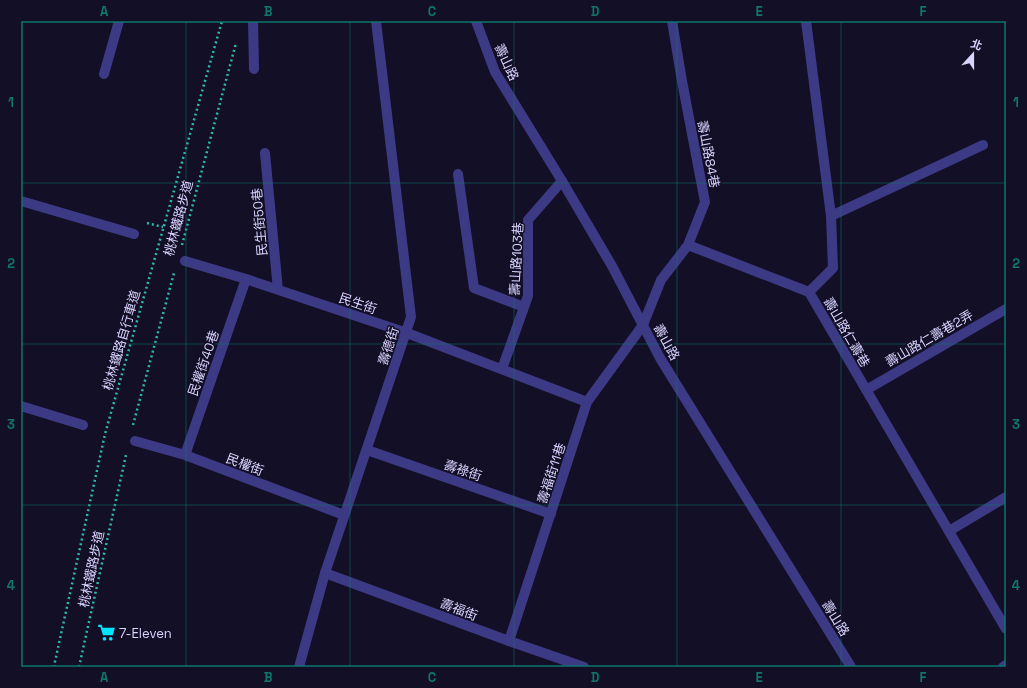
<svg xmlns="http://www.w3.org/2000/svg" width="1027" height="688" viewBox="0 0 1027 688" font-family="'Space Grotesk','Noto Sans TC',sans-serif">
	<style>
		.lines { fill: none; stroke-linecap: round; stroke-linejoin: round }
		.path { stroke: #2fb8b0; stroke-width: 2.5; stroke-dasharray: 2 3; stroke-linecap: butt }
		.service { stroke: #3d3a85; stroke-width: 10 }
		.minor { stroke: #3d3a85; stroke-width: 10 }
		.grid { fill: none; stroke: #0f766e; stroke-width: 1; stroke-opacity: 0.55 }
		.labels { text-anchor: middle; stroke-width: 3; stroke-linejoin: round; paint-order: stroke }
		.street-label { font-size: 13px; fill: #d9d4ff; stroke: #130f26 }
		.poi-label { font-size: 13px; fill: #d9d4ff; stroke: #130f26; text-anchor: start }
		.neatline { fill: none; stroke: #0f766e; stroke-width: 1.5 }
		.grid-label { font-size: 13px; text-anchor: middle; font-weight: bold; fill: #0f766e }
	</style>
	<rect width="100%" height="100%" fill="#130f26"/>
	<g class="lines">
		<path class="path" d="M 147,223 L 163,227
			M 182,245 L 236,43
			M 133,425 L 174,273
			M 55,667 L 54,666 L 105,434 L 222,21
			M 79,667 L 126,455"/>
		<path class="service" d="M 253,21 L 254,69
			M 806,21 L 831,216 L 833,268 L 809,292 L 1006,629
			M 104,74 L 119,21
			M 265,153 L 278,290
			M 458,174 L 474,288 L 524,307
			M 21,201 L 134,234
			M 831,216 L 983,145
			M 688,245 L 809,292
			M 185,261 L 246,279 L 407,333 L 587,402
			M 502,369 L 528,296 L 528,220 L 562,181
			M 866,390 L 1006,309
			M 21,406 L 83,425
			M 135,441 L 185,455 L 344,515
			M 367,450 L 551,514
			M 185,455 L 246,279
			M 949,531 L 1006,497
			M 509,641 L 587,402 L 643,325 L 661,280 L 688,245 L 705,202 L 682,81 L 672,21
			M 299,667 L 325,573 L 411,317 L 376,21
			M 1003,667 L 1006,665"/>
		<path class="minor" d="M 476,21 L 495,72 L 562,181 L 612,266 L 660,358 L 851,667
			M 325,573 L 509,641 L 584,667"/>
	</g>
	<path class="grid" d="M 186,21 L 186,667M 350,21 L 350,667M 514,21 L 514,667M 677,21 L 677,667M 841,21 L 841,667M 21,183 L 1006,183M 21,344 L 1006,344M 21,505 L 1006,505"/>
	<defs>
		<symbol id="supermarket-bare" viewBox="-9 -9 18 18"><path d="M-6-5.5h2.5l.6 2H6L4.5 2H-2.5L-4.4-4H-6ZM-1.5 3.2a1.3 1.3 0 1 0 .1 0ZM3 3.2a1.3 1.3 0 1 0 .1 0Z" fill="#00e5ff" stroke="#130f26" stroke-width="2.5" paint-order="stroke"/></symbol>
	</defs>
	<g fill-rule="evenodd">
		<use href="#supermarket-bare" x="94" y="620" width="25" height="25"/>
	</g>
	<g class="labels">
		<g class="street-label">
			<text transform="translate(507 62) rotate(65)" y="5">壽山路</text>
			<text transform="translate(709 154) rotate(79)" y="5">壽山路84巷</text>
			<text transform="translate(178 218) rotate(-75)" y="5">桃林鐵路步道</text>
			<text transform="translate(259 222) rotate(-95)" y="5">民生街50巷</text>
			<text transform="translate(516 259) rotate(-87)" y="5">壽山路103巷</text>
			<text transform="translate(358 303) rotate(19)" y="5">民生街</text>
			<text transform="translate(847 332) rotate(60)" y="5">壽山路仁壽巷</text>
			<text transform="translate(929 338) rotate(-30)" y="5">壽山路仁壽巷2弄</text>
			<text transform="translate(121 340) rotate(-74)" y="5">桃林鐵路自行車道</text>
			<text transform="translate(667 342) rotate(61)" y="5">壽山路</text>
			<text transform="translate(388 346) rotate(-72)" y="5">壽德街</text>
			<text transform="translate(203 363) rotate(-71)" y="5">民權街40巷</text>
			<text transform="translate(245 464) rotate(21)" y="5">民權街</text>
			<text transform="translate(463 470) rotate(19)" y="5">壽祿街</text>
			<text transform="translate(551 473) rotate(-72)" y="5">壽福街11巷</text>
			<text transform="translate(91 569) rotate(-78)" y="5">桃林鐵路步道</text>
			<text transform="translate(459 609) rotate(21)" y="5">壽福街</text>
			<text transform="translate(836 618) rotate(58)" y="5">壽山路</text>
		</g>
		<g class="poi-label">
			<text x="119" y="638">7-Eleven</text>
		</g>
	</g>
	<rect width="1027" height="688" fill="none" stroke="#130f26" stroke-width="44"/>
	<g transform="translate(973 54) rotate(21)" stroke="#130f26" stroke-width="3" paint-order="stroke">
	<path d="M0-3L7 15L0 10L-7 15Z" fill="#d9d4ff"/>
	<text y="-6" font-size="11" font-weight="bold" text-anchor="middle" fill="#d9d4ff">北</text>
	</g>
	<rect x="22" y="22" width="983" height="644" class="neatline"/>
	<g class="grid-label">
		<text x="104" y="16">A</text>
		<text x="268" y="16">B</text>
		<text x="432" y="16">C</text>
		<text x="595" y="16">D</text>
		<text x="759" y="16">E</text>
		<text x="923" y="16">F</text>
		<text x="11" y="107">1</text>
		<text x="1016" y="107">1</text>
		<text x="11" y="268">2</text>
		<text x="1016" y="268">2</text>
		<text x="11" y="429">3</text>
		<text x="1016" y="429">3</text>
		<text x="11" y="590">4</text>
		<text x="1016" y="590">4</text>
		<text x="104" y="682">A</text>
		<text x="268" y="682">B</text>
		<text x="432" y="682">C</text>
		<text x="595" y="682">D</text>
		<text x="759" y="682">E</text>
		<text x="923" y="682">F</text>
	</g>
</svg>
